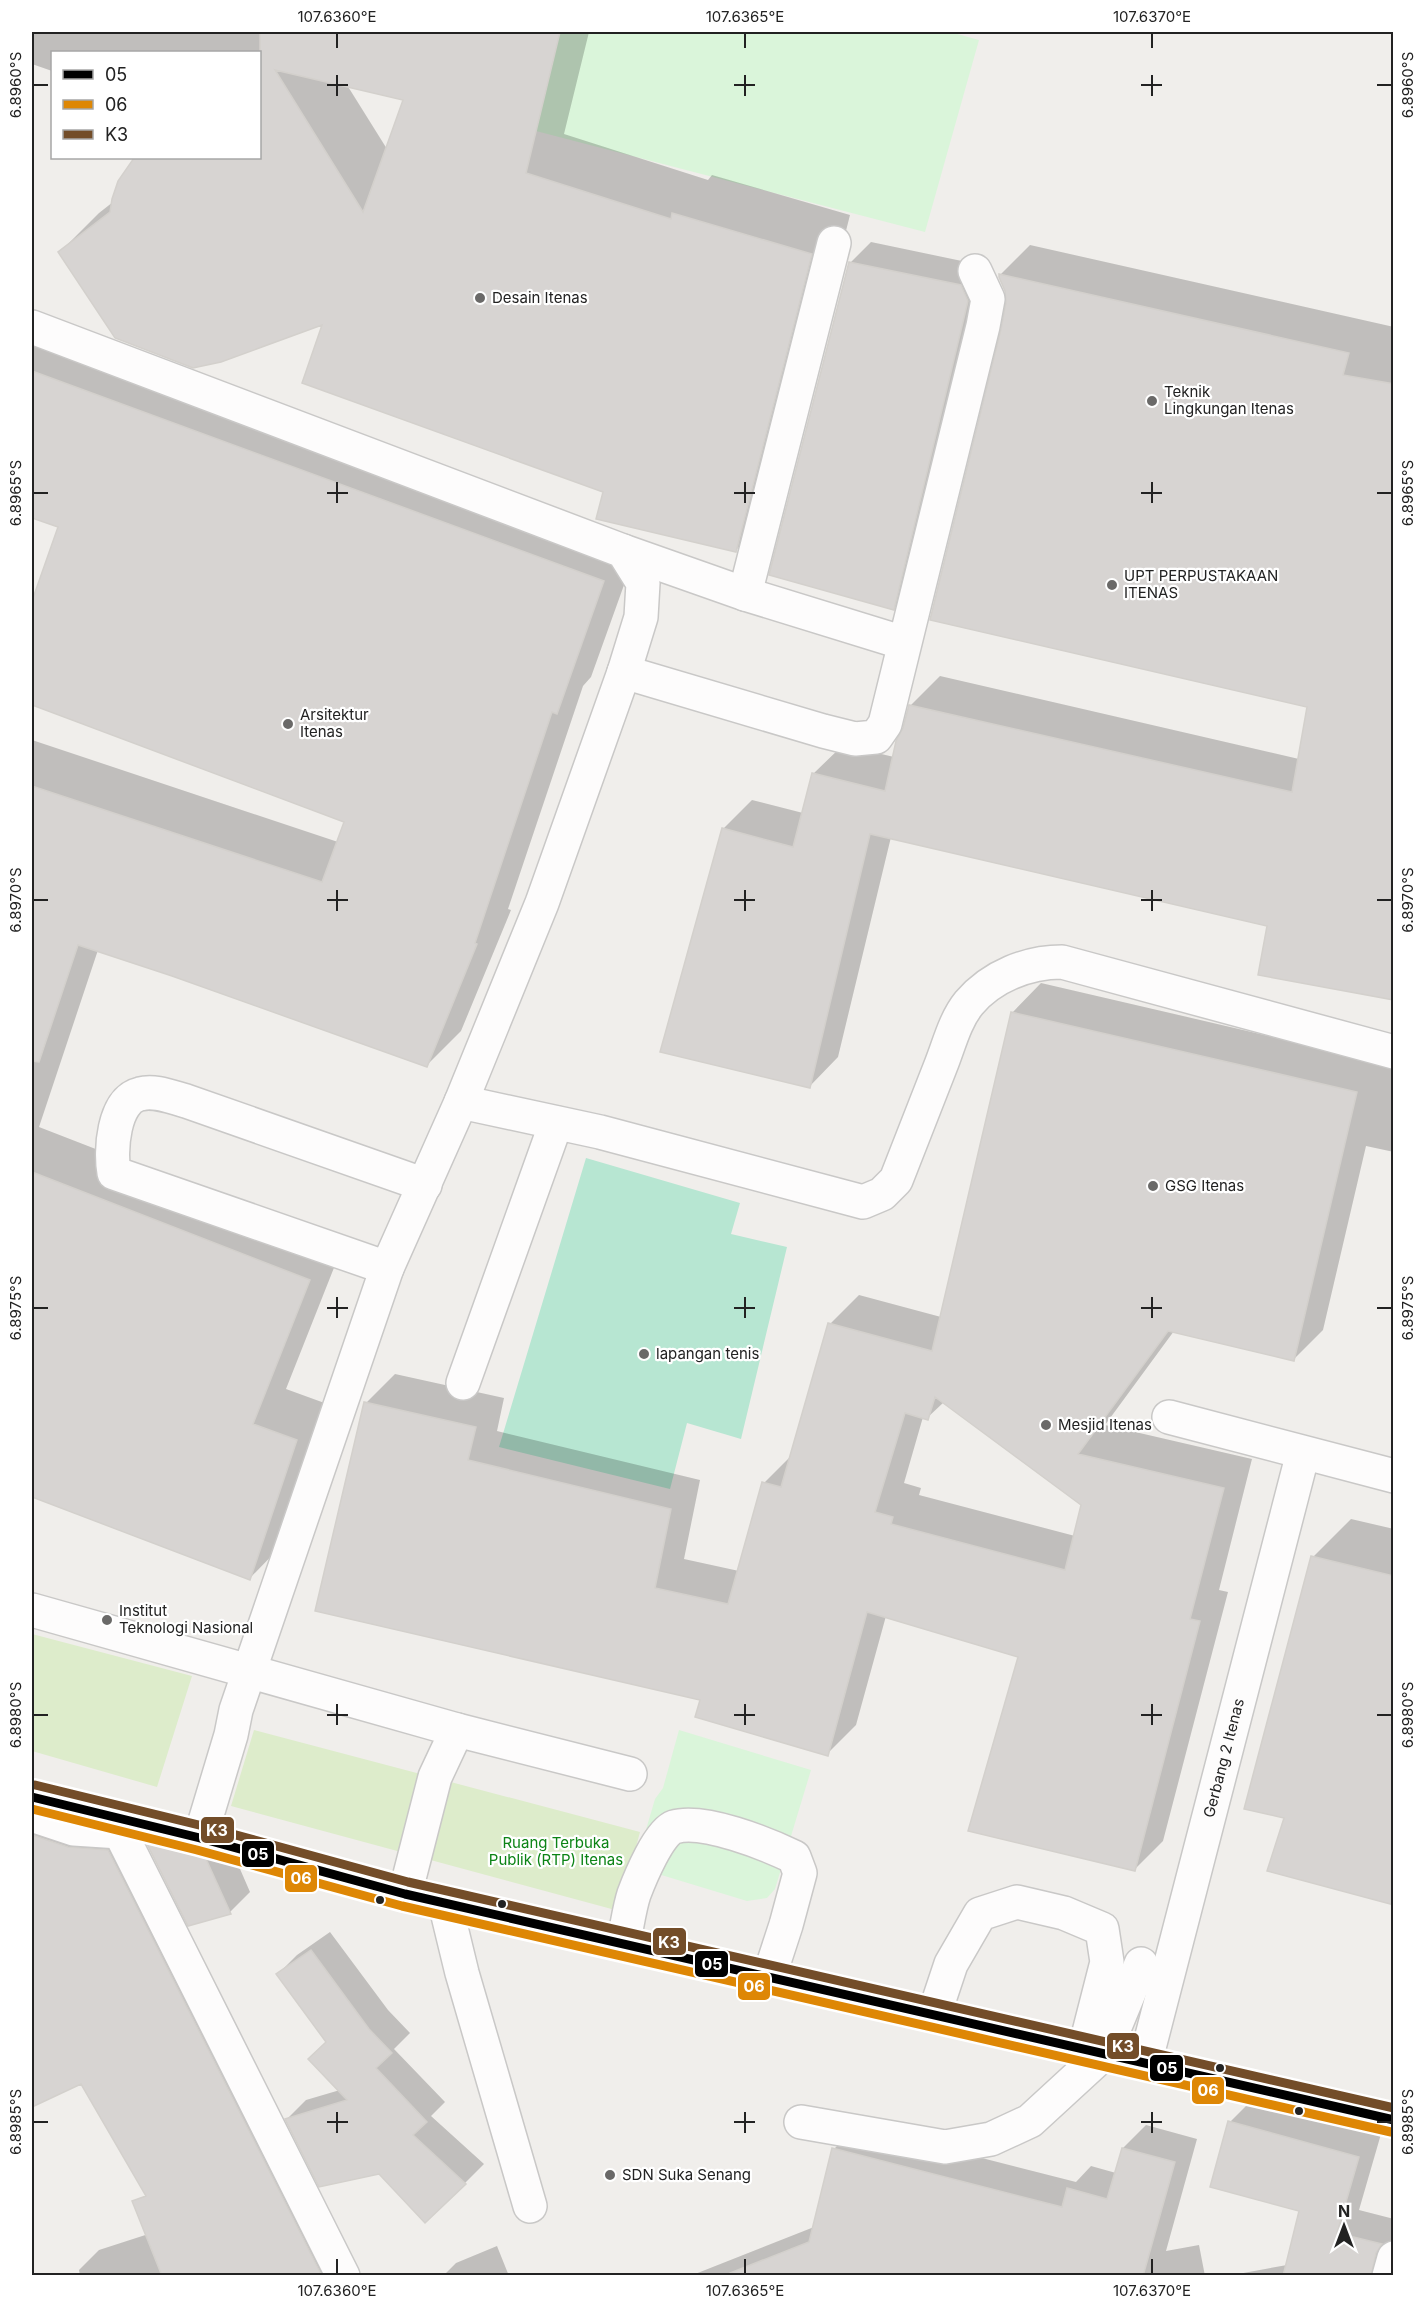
<svg xmlns="http://www.w3.org/2000/svg" width="1425" height="2307" viewBox="0 0 1425 2307" font-family="Inter,sans-serif">
	<style>
		.grass { fill: #ddeccb }
		.park { fill: #daf5da }
		.pitch { fill: #b7e6d2 }
		.shadow { fill: #0003; fill-rule: evenodd }
		.building { fill: #d7d4d2; stroke: #d3d0cc; stroke-width: 1.5; fill-rule: evenodd }
		.lines { fill: none; stroke-linecap: round; stroke-linejoin: round }
		.minor-casing { stroke: #c9c8c7; stroke-width: 36 }
		.highway-casing { stroke: #c5a2ac; stroke-width: 36 }
		.minor { stroke: #fdfcfc; stroke-width: 33 }
		.highway { stroke: #ece0e2; stroke-width: 33 }
		.bus-1-casing { stroke: #fff; stroke-width: 14 }
		.bus-2-casing { stroke: #fff; stroke-width: 14 }
		.bus-3-casing { stroke: #fff; stroke-width: 14 }
		.bus-1 { stroke: #000; stroke-width: 9 }
		.bus-2 { stroke: #de8705; stroke-width: 9 }
		.bus-3 { stroke: #734d29; stroke-width: 9 }
		.ticks { fill: none; stroke: #222; stroke-width: 2 }
		.poi-dot { fill: #6a6968; stroke: #fff; stroke-width: 2 }
		.bus-dot { fill: #222; stroke: #fff; stroke-width: 2 }
		.labels { text-anchor: middle; stroke-width: 4.5; stroke-linejoin: round; paint-order: stroke }
		.poi-label { font-size: 15px; fill: #222; stroke: #fff; text-anchor: start }
		.street-label { font-size: 15px; fill: #222; stroke: #fff }
		.park-label { font-size: 15px; fill: #0c8416; stroke: #fff }
		.line-badge { stroke: #fff; stroke-width: 2 }
		.badge-label { font-size: 16px; text-anchor: middle; font-weight: bold; fill: #fff }
		.neatline { fill: none; stroke: #222; stroke-width: 2 }
		.ticks-label { font-size: 15px; text-anchor: middle; fill: #222 }
	</style>
	<rect width="100%" height="100%" fill="#f0eeeb"/>
	<path class="grass" d="M 32,1634 L 192,1676 L 157,1787 L 32,1751 Z
		M 254,1730 L 640,1832 L 619,1911 L 231,1806 Z"/>
	<path class="park" d="M 545,32 L 950,32 L 979,40 L 925,232 L 536,131 L 558,35 Z
		M 679,1730 L 811,1770 L 775,1889 L 767,1898 L 747,1901 L 635,1867 L 655,1799 L 663,1788 Z"/>
	<path class="pitch" d="M 586,1158 L 740,1203 L 731,1234 L 787,1247 L 741,1439 L 687,1423 L 670,1489 L 499,1447 Z"/>
	<path class="shadow" d="M 32,32 L 589,32 L 564,134 L 708,180 L 712,175 L 850,215 L 775,511 L 736,550 L 605,491 L 325,323 L 60,252 L 99,213 L 113,202 L 127,168 L 136,158 L 260,158 L 260,52 L 52,52 L 52,71 L 32,64 ZM 347,85 L 405,99 L 387,149 Z
		M 871,242 L 981,265 L 914,588 L 893,609 L 850,263 Z
		M 1030,245 L 1394,327 L 1394,998 L 1268,925 L 891,837 L 838,1057 L 809,1087 L 723,829 L 752,800 L 803,813 L 813,774 L 843,745 L 894,757 L 910,706 L 940,676 L 1299,759 L 1309,706 L 1008,302 L 1001,274 Z
		M 32,324 L 638,546 L 591,677 L 583,686 L 508,909 L 511,910 L 461,1031 L 427,1065 L 98,950 L 39,1127 L 343,1245 L 286,1389 L 330,1405 L 284,1543 L 250,1578 L 32,1496 L 32,740 L 338,842 L 346,821 L 32,703 L 32,605 L 60,527 L 32,516 Z
		M 1041,983 L 1394,1065 L 1394,1152 L 1366,1146 L 1323,1330 L 1294,1359 L 1174,1331 L 1105,1425 L 1252,1459 L 1219,1590 L 1228,1592 L 1163,1841 L 1134,1870 L 1019,1656 L 886,1616 L 856,1725 L 827,1754 L 702,1699 L 366,1403 L 395,1374 L 504,1398 L 497,1431 L 700,1480 L 684,1559 L 739,1571 L 764,1483 L 792,1455 L 830,1324 L 859,1295 L 941,1317 L 1012,1013 ZM 944,1402 L 1083,1504 L 1075,1536 L 919,1495 L 921,1488 L 904,1483 L 923,1417 L 927,1418 Z
		M 1351,1519 L 1394,1529 L 1394,1903 L 1286,1817 L 1313,1557 Z
		M 32,1821 L 128,1831 L 352,2272 L 364,2276 L 80,2276 L 79,2270 L 99,2250 L 167,2228 L 82,2083 L 32,2106 Z
		M 169,1825 L 227,1839 L 250,1892 L 230,1912 L 149,1845 Z
		M 330,1932 L 388,2010 L 410,2033 L 394,2049 L 445,2102 L 431,2116 L 484,2164 L 465,2183 L 380,2172 L 287,2119 L 306,2100 L 340,2090 L 328,2041 L 278,1974 L 297,1955 Z
		M 1253,2099 L 1381,2134 L 1359,2210 L 1394,2219 L 1394,2276 L 1227,2276 L 1287,2265 L 1301,2210 L 1230,2122 Z
		M 1146,2125 L 1197,2139 L 1166,2251 L 1199,2245 L 1205,2276 L 690,2276 L 814,2227 L 834,2149 L 857,2126 L 1076,2182 L 1091,2166 L 1116,2173 L 1123,2148 Z
		M 497,2246 L 509,2276 L 443,2276 L 456,2263 Z"/>
	<path class="building" d="M 260,32 L 560,32 L 526,173 L 671,219 L 672,213 L 812,254 L 736,552 L 596,519 L 603,492 L 302,383 L 322,325 L 221,362 L 193,368 L 115,338 L 58,252 L 110,212 L 112,199 L 118,181 L 134,158 L 260,158 ZM 275,70 L 403,100 L 363,212 Z
		M 849,262 L 961,285 L 968,301 L 894,610 L 769,575 Z
		M 999,274 L 1349,353 L 1343,375 L 1394,384 L 1394,1000 L 1258,975 L 1267,926 L 870,834 L 810,1088 L 660,1052 L 722,828 L 793,847 L 812,773 L 885,791 L 896,741 L 903,728 L 909,705 L 1292,792 L 1307,707 L 930,620 L 1001,329 L 1006,302 L 1005,291 L 999,277 Z
		M 32,371 L 604,581 L 557,714 L 552,712 L 475,943 L 477,944 L 427,1067 L 172,976 L 78,945 L 39,1062 L 32,1061 L 32,786 L 322,882 L 344,822 L 32,705 L 32,601 L 58,527 L 32,518 Z
		M 1011,1012 L 1357,1092 L 1294,1361 L 1168,1331 L 1078,1454 L 1224,1488 L 1190,1619 L 1200,1621 L 1135,1871 L 968,1831 L 1018,1657 L 867,1612 L 828,1756 L 695,1717 L 700,1700 L 315,1611 L 364,1402 L 476,1427 L 468,1460 L 671,1509 L 655,1588 L 728,1604 L 762,1482 L 781,1487 L 828,1323 L 932,1351 ZM 935,1397 L 1081,1505 L 1065,1570 L 891,1524 L 893,1517 L 875,1512 L 905,1413 L 928,1420 Z
		M 32,1172 L 310,1280 L 253,1424 L 297,1440 L 250,1580 L 32,1497 Z
		M 1311,1556 L 1394,1576 L 1394,1905 L 1267,1871 L 1284,1818 L 1244,1809 Z
		M 32,1835 L 68,1847 L 108,1850 L 322,2276 L 162,2276 L 132,2201 L 146,2196 L 81,2084 L 32,2107 Z
		M 147,1844 L 206,1859 L 231,1914 L 188,1926 Z
		M 311,1950 L 369,2029 L 392,2053 L 376,2068 L 427,2122 L 413,2135 L 466,2184 L 425,2223 L 379,2174 L 319,2187 L 285,2119 L 347,2100 L 308,2059 L 326,2042 L 276,1974 Z
		M 1228,2121 L 1359,2157 L 1337,2233 L 1382,2244 L 1376,2253 L 1371,2276 L 1283,2276 L 1299,2211 L 1210,2187 Z
		M 832,2148 L 1062,2207 L 1067,2188 L 1107,2199 L 1122,2148 L 1175,2162 L 1143,2276 L 730,2276 L 730,2273 L 809,2242 Z"/>
	<g class="lines">
		<defs>
			<g id="minor">
				<path d="M 32,327 L 623,551 L 643,583 L 641,617 L 624,672 L 542,903 L 461,1102 L 387,1268 L 236,1710 L 231,1735 L 200,1838"/>
				<path d="M 623,551 L 745,594 L 904,643"/>
				<path d="M 745,594 L 834,243"/>
				<path d="M 624,672 L 823,731 L 855,739 L 876,737 L 885,724 L 983,326 L 988,299 L 975,271"/>
				<path d="M 461,1102 L 600,1132 L 863,1202 L 882,1194 L 896,1180 C 911,1142 926,1104 941,1065 C 949,1045 955,1020 969,1003 C 992,976 1028,962 1062,962 L 1394,1052"/>
				<path d="M 387,1268 L 114,1173 C 110,1152 113,1100 140,1094 C 155,1090 171,1097 186,1101 L 425,1185"/>
				<path d="M 463,1383 L 556,1123"/>
				<path d="M 1169,1417 L 1394,1476"/>
				<path d="M 32,1610 L 457,1730 L 630,1774"/>
				<path d="M 32,1815 L 74,1829 L 120,1832"/>
				<path d="M 119,1818 L 120,1832 L 126,1844 L 343,2276"/>
				<path d="M 405,1894 L 435,1777 L 457,1730"/>
				<path d="M 445,1903 L 462,1973 L 530,2206"/>
				<path d="M 623,1944 C 627,1928 629,1909 634,1894 C 640,1878 659,1832 674,1827 C 703,1818 767,1844 794,1857 L 800,1873 L 786,1925 L 769,1977"/>
				<path d="M 934,2015 L 951,1964 L 980,1914 L 1017,1902 L 1064,1913 L 1102,1929 L 1107,1962 L 1085,2048"/>
				<path id="s1" d="M 1145,2063 L 1303,1453"/>
				<path d="M 801,2122 L 945,2147 L 991,2139 L 1030,2121 L 1104,2053 L 1141,1964"/>
				<path d="M 1389,2276 L 1394,2258"/>
			</g>
			<path id="highway" d="M 32,1797 L 200,1838 L 405,1894 L 1394,2120"/>
		</defs>
		<use href="#minor" class="minor-casing"/>
		<use href="#highway" class="highway-casing"/>
		<use href="#minor" class="minor"/>
		<use href="#highway" class="highway"/>
		<defs>
			<path id="bus-1" d="M 32,1797 L 200,1838 L 405,1894 L 1394,2120"/>
			<path id="bus-2" d="M 32,1809 L 197,1850 L 402,1906 L 1391,2132"/>
			<path id="bus-3" d="M 35,1785 L 203,1826 L 408,1882 L 1394,2108"/>
		</defs>
		<use href="#bus-1" class="bus-1-casing"/>
		<use href="#bus-2" class="bus-2-casing"/>
		<use href="#bus-3" class="bus-3-casing"/>
		<use href="#bus-1" class="bus-1"/>
		<use href="#bus-2" class="bus-2"/>
		<use href="#bus-3" class="bus-3"/>
	</g>
	<path class="ticks" d="M 337,33 L 337,48M 745,33 L 745,48M 1152,33 L 1152,48M 337,75 L 337,96M 745,75 L 745,96M 1152,75 L 1152,96M 33,85 L 48,85M 327,85 L 348,85M 734,85 L 755,85M 1141,85 L 1162,85M 1377,85 L 1392,85M 337,482 L 337,503M 745,482 L 745,503M 1152,482 L 1152,503M 33,493 L 48,493M 327,493 L 348,493M 734,493 L 755,493M 1141,493 L 1162,493M 1377,493 L 1392,493M 337,890 L 337,911M 745,890 L 745,911M 1152,890 L 1152,911M 33,900 L 48,900M 327,900 L 348,900M 734,900 L 755,900M 1141,900 L 1162,900M 1377,900 L 1392,900M 337,1297 L 337,1318M 745,1297 L 745,1318M 1152,1297 L 1152,1318M 33,1308 L 48,1308M 327,1308 L 348,1308M 734,1308 L 755,1308M 1141,1308 L 1162,1308M 1377,1308 L 1392,1308M 337,1704 L 337,1725M 745,1704 L 745,1725M 1152,1704 L 1152,1725M 33,1715 L 48,1715M 327,1715 L 348,1715M 734,1715 L 755,1715M 1141,1715 L 1162,1715M 1377,1715 L 1392,1715M 337,2112 L 337,2133M 745,2112 L 745,2133M 1152,2112 L 1152,2133M 33,2122 L 48,2122M 327,2122 L 348,2122M 734,2122 L 755,2122M 1141,2122 L 1162,2122M 1377,2122 L 1392,2122M 337,2259 L 337,2274M 745,2259 L 745,2274M 1152,2259 L 1152,2274"/>
	<g class="poi-dot">
		<circle cx="480" cy="298" r="6"/>
		<circle cx="1152" cy="401" r="6"/>
		<circle cx="1112" cy="585" r="6"/>
		<circle cx="288" cy="724" r="6"/>
		<circle cx="1153" cy="1186" r="6"/>
		<circle cx="644" cy="1354" r="6"/>
		<circle cx="1046" cy="1425" r="6"/>
		<circle cx="107" cy="1620" r="6"/>
		<circle cx="610" cy="2175" r="6"/>
	</g>
	<g class="bus-dot">
		<circle cx="380" cy="1900" r="5"/>
		<circle cx="502" cy="1904" r="5"/>
		<circle cx="1220" cy="2068" r="5"/>
		<circle cx="1299" cy="2111" r="5"/>
	</g>
	<g class="labels">
		<g class="poi-label">
			<text x="492" y="303">Desain Itenas</text>
			<text x="1164" y="397">Teknik<tspan x="1164" dy="17">Lingkungan Itenas</tspan></text>
			<text x="1124" y="581">UPT PERPUSTAKAAN<tspan x="1124" dy="17">ITENAS</tspan></text>
			<text x="300" y="720">Arsitektur<tspan x="300" dy="17">Itenas</tspan></text>
			<text x="1165" y="1191">GSG Itenas</text>
			<text x="656" y="1359">lapangan tenis</text>
			<text x="1058" y="1430">Mesjid Itenas</text>
			<text x="119" y="1616">Institut<tspan x="119" dy="17">Teknologi Nasional</tspan></text>
			<text x="622" y="2180">SDN Suka Senang</text>
		</g>
		<g class="street-label">
			<text dy="5" stroke="none"><textPath href="#s1" startOffset="315">Gerbang 2 Itenas</textPath></text>
		</g>
		<g class="park-label">
			<text x="556" y="1848">Ruang Terbuka<tspan x="556" dy="17">Publik (RTP) Itenas</tspan></text>
		</g>
	</g>
	<g class="line-badge">
		<rect x="200" y="1816" width="35" height="28" rx="6" fill="#734d29"/>
		<rect x="241" y="1840" width="34" height="28" rx="6" fill="#000"/>
		<rect x="284" y="1864" width="34" height="29" rx="6" fill="#de8705"/>
		<rect x="652" y="1927" width="35" height="29" rx="6" fill="#734d29"/>
		<rect x="694" y="1950" width="35" height="28" rx="6" fill="#000"/>
		<rect x="737" y="1972" width="34" height="29" rx="6" fill="#de8705"/>
		<rect x="1106" y="2032" width="34" height="28" rx="6" fill="#734d29"/>
		<rect x="1149" y="2054" width="35" height="28" rx="6" fill="#000"/>
		<rect x="1191" y="2076" width="34" height="29" rx="6" fill="#de8705"/>
	</g>
	<g class="badge-label">
		<text x="217" y="1836">K3</text>
		<text x="258" y="1860">05</text>
		<text x="301" y="1884">06</text>
		<text x="669" y="1948">K3</text>
		<text x="712" y="1970">05</text>
		<text x="754" y="1992">06</text>
		<text x="1123" y="2052">K3</text>
		<text x="1167" y="2074">05</text>
		<text x="1208" y="2096">06</text>
	</g>
	<rect width="1425" height="2307" fill="none" stroke="#ffffff" stroke-width="66"/>
	<rect x="51" y="51" width="210" height="108" fill="#ffffff" stroke="#a7a7a7" stroke-width="1.5"/>
	<rect x="63" y="70" width="30" height="9" fill="#000000" stroke="#a7a7a7" stroke-width="1.5"/>
	<text x="105" y="81" font-size="18" fill="#222222">05</text>
	<rect x="63" y="100" width="30" height="9" fill="#de8705" stroke="#a7a7a7" stroke-width="1.5"/>
	<text x="105" y="111" font-size="18" fill="#222222">06</text>
	<rect x="63" y="130" width="30" height="9" fill="#734d29" stroke="#a7a7a7" stroke-width="1.5"/>
	<text x="105" y="141" font-size="18" fill="#222222">K3</text>
	<g transform="translate(1344 2226)" stroke="#ffffff" stroke-width="4.5" paint-order="stroke">
	<path d="M0-4.5L10 22L0 15L-10 22Z" fill="#222222"/>
	<text y="-9" font-size="16" font-weight="bold" text-anchor="middle" fill="#222222">N</text>
	</g>
	<rect x="33" y="33" width="1359" height="2241" class="neatline"/>
	<g class="ticks-label">
		<text x="337" y="22">107.6360°E</text>
		<text x="745" y="22">107.6365°E</text>
		<text x="1152" y="22">107.6370°E</text>
		<text transform="translate(16 85) rotate(-90)" y="5">6.8960°S</text>
		<text transform="translate(1408 85) rotate(-90)" y="5">6.8960°S</text>
		<text transform="translate(16 493) rotate(-90)" y="5">6.8965°S</text>
		<text transform="translate(1408 493) rotate(-90)" y="5">6.8965°S</text>
		<text transform="translate(16 900) rotate(-90)" y="5">6.8970°S</text>
		<text transform="translate(1408 900) rotate(-90)" y="5">6.8970°S</text>
		<text transform="translate(16 1308) rotate(-90)" y="5">6.8975°S</text>
		<text transform="translate(1408 1308) rotate(-90)" y="5">6.8975°S</text>
		<text transform="translate(16 1715) rotate(-90)" y="5">6.8980°S</text>
		<text transform="translate(1408 1715) rotate(-90)" y="5">6.8980°S</text>
		<text transform="translate(16 2122) rotate(-90)" y="5">6.8985°S</text>
		<text transform="translate(1408 2122) rotate(-90)" y="5">6.8985°S</text>
		<text x="337" y="2296">107.6360°E</text>
		<text x="745" y="2296">107.6365°E</text>
		<text x="1152" y="2296">107.6370°E</text>
	</g>
</svg>
